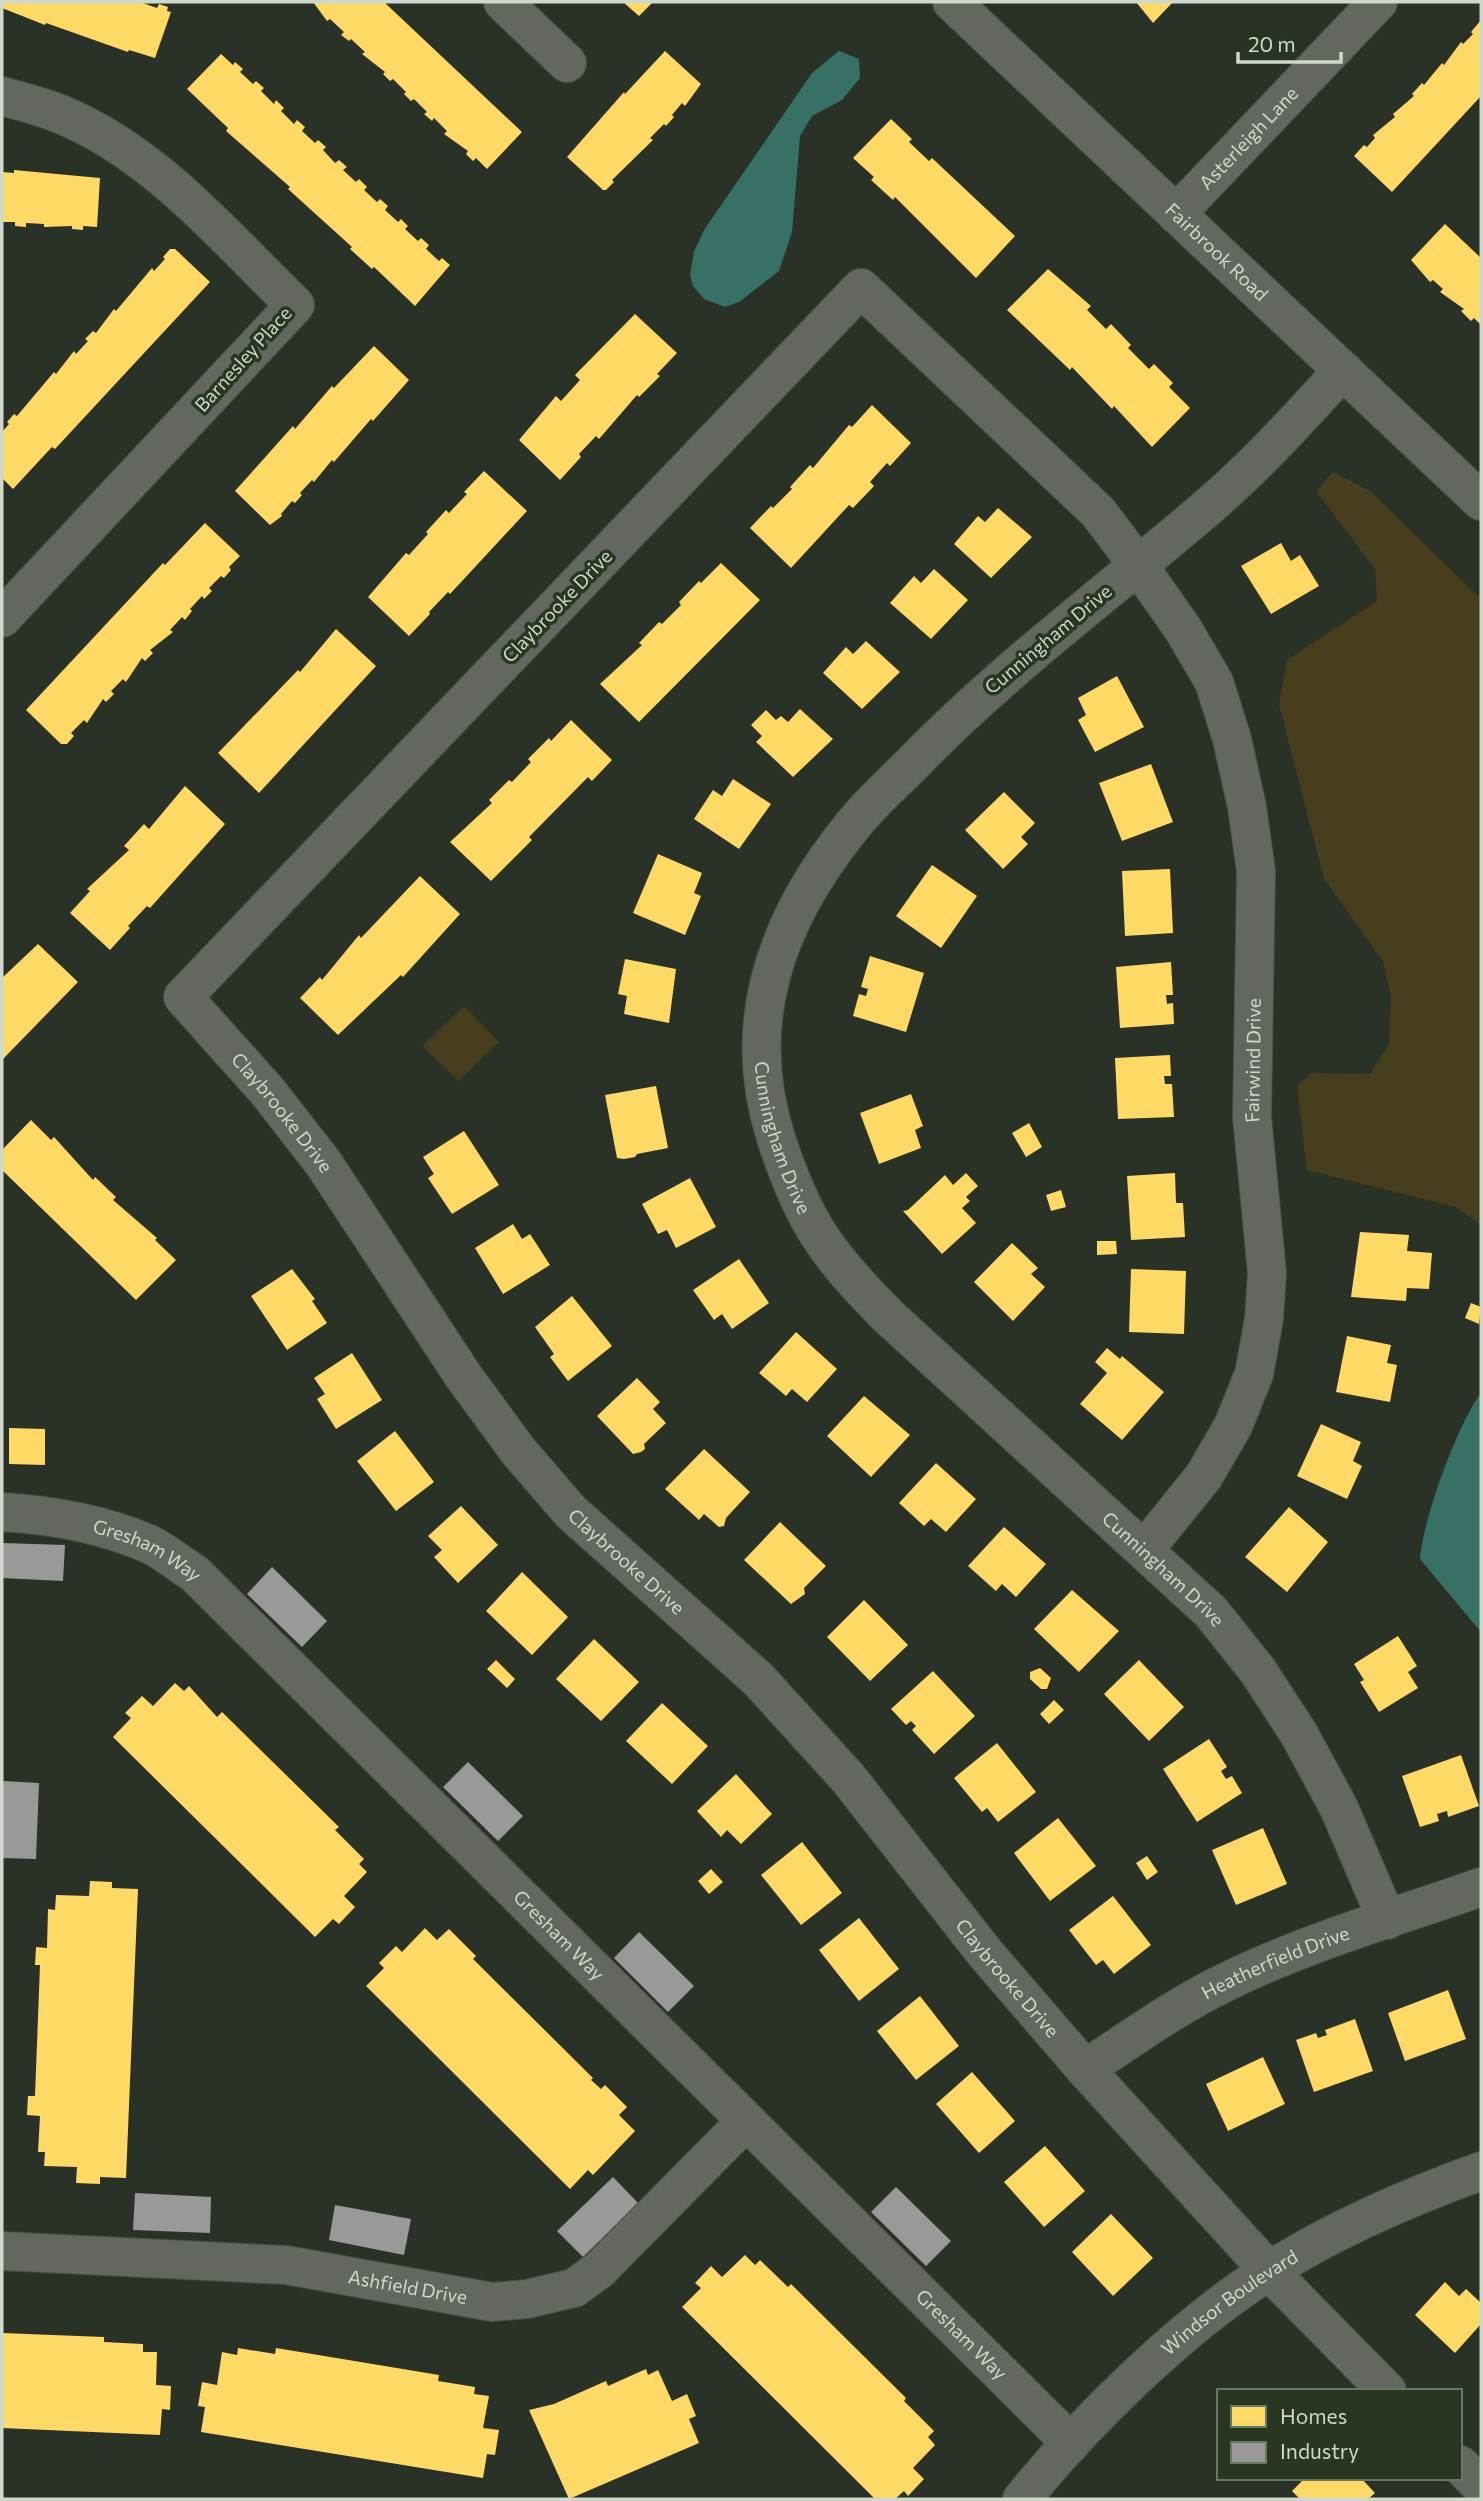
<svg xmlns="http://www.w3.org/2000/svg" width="1483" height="2501" viewBox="0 0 1483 2501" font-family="Commissioner,sans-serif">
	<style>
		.green { fill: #473e1d }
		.water { fill: #377166 }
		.homes { fill: #ffd966 }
		.industry { fill: #999 }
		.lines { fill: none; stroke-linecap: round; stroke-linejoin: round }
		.minor-casing { stroke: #484f45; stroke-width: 40 }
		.minor { stroke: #62685f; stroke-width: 38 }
		.labels { text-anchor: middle; stroke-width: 7; stroke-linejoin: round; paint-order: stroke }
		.street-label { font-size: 19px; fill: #cfd8cb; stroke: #293722 }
	</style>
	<rect width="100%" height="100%" fill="#2a3227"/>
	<path class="green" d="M 1333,472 L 1370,491 L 1481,599 L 1481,1225 L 1456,1207 L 1307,1170 L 1297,1086 L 1311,1073 L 1370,1074 L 1389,1044 L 1391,998 L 1383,961 L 1324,879 L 1279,704 L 1287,660 L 1377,601 L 1375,569 L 1316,491 Z
		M 464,1006 L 499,1042 L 459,1081 L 422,1046 Z"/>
	<path class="water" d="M 839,51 L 859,59 L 860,78 L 842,100 L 812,116 L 800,136 L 792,232 L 779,271 L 739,302 L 725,307 L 704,299 L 693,286 L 690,275 L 694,252 L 704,230 L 812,73 Z
		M 1481,1393 L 1481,1632 L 1420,1559 C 1423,1519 1457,1425 1481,1393 Z"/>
	<path class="homes" d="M 2,2 L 140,2 L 157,8 L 159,4 L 168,7 L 167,11 L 171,12 L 155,58 L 129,50 L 128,52 L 46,23 L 45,25 L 2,8 Z
		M 313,2 L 384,2 L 522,132 L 487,169 L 476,158 L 473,161 L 466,154 L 468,151 L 444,134 L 447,131 L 434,118 L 432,121 L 424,114 L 427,112 L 414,99 L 411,101 L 404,94 L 406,92 L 393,79 L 390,81 L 383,74 L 385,72 L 362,54 L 365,52 L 351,39 L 349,41 L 341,35 L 344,32 L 330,19 L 327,21 Z
		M 623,2 L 653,2 L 639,16 Z
		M 1136,2 L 1173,2 L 1153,23 Z
		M 1481,20 L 1481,96 L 1392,192 L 1354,156 L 1364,145 L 1367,147 L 1375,138 L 1373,135 L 1395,117 L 1393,114 L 1414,96 L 1412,94 L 1422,83 L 1424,85 L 1442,63 L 1444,65 L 1461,42 L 1463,44 L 1473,34 L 1471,32 Z
		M 665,51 L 701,84 L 685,106 L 682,103 L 672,115 L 674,117 L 666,126 L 664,124 L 650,138 L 653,140 L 612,180 L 614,182 L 606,190 L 603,190 L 567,157 L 624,92 L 625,94 Z
		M 221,54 L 233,65 L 235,62 L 243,69 L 240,72 L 253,84 L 256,81 L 264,88 L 261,91 L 274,104 L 276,100 L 284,108 L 281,111 L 294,124 L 297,120 L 305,127 L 302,131 L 315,143 L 318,140 L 326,147 L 323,150 L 335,163 L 339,160 L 347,167 L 343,170 L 356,182 L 359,179 L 367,187 L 364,190 L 377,202 L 380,199 L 388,206 L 385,210 L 398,222 L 401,219 L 408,226 L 405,229 L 418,241 L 421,238 L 429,245 L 426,249 L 439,261 L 442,258 L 450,265 L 415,306 L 374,267 L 372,269 L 350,249 L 352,247 L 288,189 L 290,187 L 226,131 L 228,128 L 187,89 Z
		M 891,119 L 912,139 L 909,142 L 929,161 L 932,158 L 1015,236 L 976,278 L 895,197 L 893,200 L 871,180 L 874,177 L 853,158 Z
		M 14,170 L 100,178 L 97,227 L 83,226 L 83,230 L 72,229 L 72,226 L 44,227 L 44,224 L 26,223 L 26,227 L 15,226 L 15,222 L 2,222 L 2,172 L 14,173 Z
		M 1445,224 L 1481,258 L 1481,325 L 1474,318 L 1471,321 L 1461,311 L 1464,309 L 1440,292 L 1443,289 L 1433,280 L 1430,282 L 1411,260 Z
		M 170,249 L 175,249 L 210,282 L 55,449 L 52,447 L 13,489 L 2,478 L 2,432 L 9,424 L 7,422 L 14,414 L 17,416 L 54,372 L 56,374 L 74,351 L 76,354 L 88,341 L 85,339 L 93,331 L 96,333 L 114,309 L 116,311 L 152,268 L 154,271 L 165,259 L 163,257 Z
		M 1048,269 L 1091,306 L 1087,310 L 1106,329 L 1111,324 L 1131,345 L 1128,348 L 1149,369 L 1154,364 L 1173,383 L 1169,387 L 1190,408 L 1152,447 L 1114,406 L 1112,409 L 1072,367 L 1070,370 L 1007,310 Z
		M 635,314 L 677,353 L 657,374 L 660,376 L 639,397 L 637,395 L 599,439 L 596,436 L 579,454 L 581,457 L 560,480 L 519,440 L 556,396 L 561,401 L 580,380 L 575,375 Z
		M 374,346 L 409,380 L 373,421 L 371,419 L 334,462 L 332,460 L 314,482 L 312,480 L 300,493 L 302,495 L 295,503 L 292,501 L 281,514 L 282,516 L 270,525 L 235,491 L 293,426 L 295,429 L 332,386 L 334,388 Z
		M 872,405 L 911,443 L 890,466 L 887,463 L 870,482 L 874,486 L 853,508 L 849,505 L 791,568 L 750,528 L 771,506 L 773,508 L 792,489 L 790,487 L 810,465 L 813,468 L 849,425 L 852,427 Z
		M 484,471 L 527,511 L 450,594 L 448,592 L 429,612 L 430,614 L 409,636 L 368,597 L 406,553 L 409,555 L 428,534 L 426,532 L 446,510 L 449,513 L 467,494 L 464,492 Z
		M 998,508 L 1032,537 L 991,578 L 954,544 L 978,516 L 985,522 Z
		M 205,523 L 240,556 L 229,567 L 231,570 L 224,578 L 221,576 L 209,588 L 212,591 L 204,599 L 202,596 L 190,609 L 192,611 L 185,620 L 182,617 L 170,630 L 173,632 L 150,650 L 153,653 L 145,661 L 142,658 L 126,682 L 123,679 L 111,691 L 114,694 L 106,702 L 103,699 L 87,723 L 84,720 L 71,733 L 74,736 L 67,744 L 61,744 L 26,710 L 163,563 L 165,565 Z
		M 1281,543 L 1291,561 L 1300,555 L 1319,586 L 1271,614 L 1241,566 Z
		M 721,563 L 760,600 L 639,722 L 600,684 L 642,645 L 639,643 L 659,622 L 662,624 L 681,605 L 679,602 L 699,581 L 701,583 Z
		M 934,569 L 968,600 L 931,639 L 890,603 L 914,576 L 921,583 Z
		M 336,629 L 376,666 L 259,793 L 218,753 L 298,670 L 300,672 Z
		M 866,641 L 900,672 L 862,709 L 823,673 L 846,647 L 853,654 Z
		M 1117,676 L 1144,727 L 1095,752 L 1078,720 L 1086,715 L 1078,698 Z
		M 800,709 L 833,739 L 793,777 L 756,742 L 762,736 L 751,725 L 766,710 L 776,720 L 781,716 L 788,722 Z
		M 571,720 L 612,760 L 592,781 L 588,777 L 529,837 L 532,840 L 491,881 L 450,842 L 492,803 L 489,800 L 509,780 L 512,782 L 531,762 L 528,759 L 549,738 L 551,741 Z
		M 1151,764 L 1173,822 L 1122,841 L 1099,783 Z
		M 733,779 L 771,804 L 739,849 L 694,819 L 713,790 L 722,796 Z
		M 185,786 L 225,824 L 150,908 L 147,906 L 128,926 L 130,928 L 110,950 L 70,913 L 90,891 L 87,889 L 129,850 L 124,846 L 144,824 L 149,829 Z
		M 1004,792 L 1035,823 L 1021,837 L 1028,844 L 1003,869 L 965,830 Z
		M 658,854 L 702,873 L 694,893 L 701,896 L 685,935 L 633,913 Z
		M 932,865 L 977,896 L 941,948 L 896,916 Z
		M 1170,869 L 1173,933 L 1125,936 L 1122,871 Z
		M 420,876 L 460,914 L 403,977 L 401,975 L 338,1035 L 300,998 L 320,977 L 322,980 L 359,935 L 361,938 Z
		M 38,944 L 78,982 L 2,1060 L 2,978 Z
		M 870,956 L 924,973 L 906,1032 L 853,1016 L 859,994 L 866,996 L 868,989 L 861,987 Z
		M 625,959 L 676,969 L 669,1023 L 624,1014 L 627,996 L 618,994 Z
		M 1171,962 L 1173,995 L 1166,995 L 1167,1004 L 1173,1003 L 1174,1024 L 1120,1028 L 1116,967 Z
		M 1170,1055 L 1171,1076 L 1164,1076 L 1165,1084 L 1172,1084 L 1174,1117 L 1118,1119 L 1115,1058 Z
		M 656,1086 L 668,1148 L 637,1154 L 635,1157 L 624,1159 L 617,1158 L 605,1095 Z
		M 911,1094 L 923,1126 L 915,1130 L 921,1148 L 879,1164 L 860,1113 Z
		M 31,1120 L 51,1140 L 54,1137 L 93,1180 L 95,1177 L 116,1197 L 113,1200 L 157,1238 L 155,1240 L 176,1260 L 136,1300 L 2,1170 L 2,1150 Z
		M 1029,1123 L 1042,1147 L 1026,1157 L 1012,1133 Z
		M 464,1131 L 499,1185 L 452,1214 L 428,1178 L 434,1174 L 423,1157 Z
		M 966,1173 L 978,1186 L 966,1197 L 970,1201 L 962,1208 L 976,1223 L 942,1254 L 903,1211 L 908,1210 L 945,1175 L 953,1185 Z
		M 1175,1173 L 1176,1203 L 1183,1203 L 1185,1237 L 1131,1240 L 1127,1176 Z
		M 690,1178 L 716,1227 L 676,1248 L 667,1230 L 658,1234 L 642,1204 Z
		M 1061,1190 L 1066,1207 L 1051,1211 L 1046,1195 Z
		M 513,1224 L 522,1239 L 530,1234 L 550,1265 L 503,1294 L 475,1248 Z
		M 1360,1232 L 1409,1235 L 1407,1251 L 1432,1253 L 1429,1289 L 1407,1288 L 1406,1301 L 1351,1297 Z
		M 1097,1241 L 1116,1241 L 1117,1254 L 1097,1255 Z
		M 1012,1243 L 1038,1268 L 1031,1274 L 1045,1287 L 1013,1321 L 974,1282 Z
		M 739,1259 L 769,1303 L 732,1329 L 722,1314 L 714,1320 L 693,1290 Z
		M 292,1269 L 315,1299 L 312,1301 L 327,1323 L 287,1350 L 251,1296 Z
		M 1131,1269 L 1186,1271 L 1184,1334 L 1129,1332 Z
		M 572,1296 L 612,1346 L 568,1381 L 550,1357 L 554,1354 L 535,1327 Z
		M 1471,1303 L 1481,1307 L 1479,1324 L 1465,1318 Z
		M 796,1332 L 837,1369 L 807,1402 L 792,1389 L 786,1396 L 759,1373 Z
		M 1347,1336 L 1391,1345 L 1387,1363 L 1397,1365 L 1390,1402 L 1336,1392 Z
		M 1107,1348 L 1120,1359 L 1122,1356 L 1164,1392 L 1122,1440 L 1080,1404 L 1107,1373 L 1095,1362 Z
		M 352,1353 L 382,1400 L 336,1429 L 317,1399 L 325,1394 L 314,1378 Z
		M 637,1378 L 660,1402 L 653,1409 L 666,1423 L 644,1444 L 645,1449 L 641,1452 L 633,1454 L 597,1416 Z
		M 864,1396 L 910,1435 L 871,1477 L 827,1436 Z
		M 1321,1424 L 1361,1442 L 1353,1461 L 1362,1466 L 1347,1499 L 1297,1476 Z
		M 9,1428 L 45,1429 L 45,1465 L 9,1464 Z
		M 395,1431 L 434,1482 L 396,1511 L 357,1461 Z
		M 704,1449 L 750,1492 L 726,1518 L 724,1526 L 719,1527 L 704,1514 L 699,1520 L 665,1489 Z
		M 936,1463 L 976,1499 L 946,1532 L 931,1519 L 924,1526 L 899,1503 Z
		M 461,1506 L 498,1545 L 458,1583 L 434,1557 L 442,1550 L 428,1536 Z
		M 1289,1507 L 1328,1542 L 1287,1592 L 1245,1557 Z
		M 780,1522 L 826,1566 L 804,1588 L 805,1594 L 791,1604 L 744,1560 Z
		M 1004,1527 L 1046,1564 L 1016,1597 L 1002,1584 L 996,1591 L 968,1566 Z
		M 522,1572 L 568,1617 L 532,1655 L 486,1611 Z
		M 1072,1590 L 1119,1631 L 1079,1672 L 1034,1629 Z
		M 864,1600 L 908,1645 L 870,1681 L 827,1637 Z
		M 1398,1636 L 1417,1666 L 1408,1672 L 1418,1688 L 1379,1712 L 1360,1682 L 1364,1680 L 1354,1664 Z
		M 594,1639 L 639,1682 L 601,1721 L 556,1679 Z
		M 496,1660 L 515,1679 L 507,1688 L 487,1669 Z
		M 1139,1660 L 1184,1707 L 1149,1741 L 1104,1694 Z
		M 1040,1668 L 1051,1678 L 1047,1689 L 1041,1689 L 1030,1679 L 1030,1672 Z
		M 933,1671 L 975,1716 L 934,1754 L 912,1730 L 916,1726 L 911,1721 L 906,1725 L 891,1709 Z
		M 175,1683 L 184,1691 L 189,1686 L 217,1717 L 222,1712 L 339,1827 L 335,1830 L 364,1859 L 359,1864 L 367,1872 L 344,1896 L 355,1907 L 339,1924 L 333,1919 L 315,1937 L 113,1737 L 131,1718 L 125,1713 L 142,1696 L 153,1706 Z
		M 1054,1700 L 1064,1710 L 1049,1724 L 1040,1714 Z
		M 662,1703 L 708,1746 L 672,1784 L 626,1741 Z
		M 1209,1739 L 1227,1767 L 1221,1771 L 1226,1779 L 1232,1776 L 1242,1793 L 1197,1822 L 1163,1769 Z
		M 997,1743 L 1036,1792 L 998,1822 L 987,1808 L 982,1812 L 954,1778 Z
		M 1461,1755 L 1479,1806 L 1448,1817 L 1447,1811 L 1437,1814 L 1439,1821 L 1420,1827 L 1402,1776 Z
		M 736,1774 L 772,1814 L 741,1844 L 727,1830 L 721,1837 L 697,1811 Z
		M 1058,1818 L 1096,1866 L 1050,1901 L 1014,1853 Z
		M 1263,1828 L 1287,1884 L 1236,1905 L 1212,1850 Z
		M 802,1842 L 842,1893 L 801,1925 L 761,1875 Z
		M 1147,1856 L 1158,1872 L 1147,1880 L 1136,1863 Z
		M 711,1869 L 723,1882 L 709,1894 L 698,1881 Z
		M 90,1881 L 112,1882 L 112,1888 L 138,1889 L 126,2178 L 100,2177 L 100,2184 L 76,2183 L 77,2167 L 44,2166 L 45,2152 L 38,2152 L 40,2116 L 27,2115 L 28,2096 L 35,2096 L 40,1965 L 35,1965 L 36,1947 L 47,1948 L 48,1909 L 55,1910 L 56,1895 L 89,1896 Z
		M 1113,1896 L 1151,1945 L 1114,1974 L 1103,1960 L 1096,1965 L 1069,1930 Z
		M 859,1918 L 899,1969 L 859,2001 L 819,1950 Z
		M 425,1928 L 437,1940 L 449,1929 L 476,1956 L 473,1959 L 593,2078 L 591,2080 L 601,2089 L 605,2085 L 627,2107 L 619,2115 L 635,2131 L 593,2175 L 588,2170 L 570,2189 L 366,1986 L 384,1968 L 379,1963 L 396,1946 L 402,1952 Z
		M 1448,1990 L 1466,2039 L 1405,2061 L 1388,2013 Z
		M 920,1996 L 959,2046 L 916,2080 L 877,2031 Z
		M 1355,2019 L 1373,2071 L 1314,2092 L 1296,2040 L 1316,2033 L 1318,2038 L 1327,2035 L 1325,2030 Z
		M 1263,2057 L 1285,2104 L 1228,2131 L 1206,2084 Z
		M 972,2072 L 1015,2121 L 979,2153 L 936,2104 Z
		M 1045,2146 L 1085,2191 L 1044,2227 L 1004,2182 Z
		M 1111,2214 L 1153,2258 L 1113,2296 L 1072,2252 Z
		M 745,2255 L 755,2265 L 760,2260 L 788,2287 L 791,2284 L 906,2398 L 904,2401 L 934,2431 L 928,2437 L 935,2445 L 913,2468 L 924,2479 L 908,2496 L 904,2491 L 895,2499 L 875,2499 L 682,2307 L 701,2288 L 695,2283 L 711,2266 L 722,2277 Z
		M 1445,2282 L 1459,2296 L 1466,2289 L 1481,2303 L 1481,2324 L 1455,2353 L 1415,2315 Z
		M 2,2333 L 104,2337 L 104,2342 L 143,2344 L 143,2352 L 157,2352 L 156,2385 L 171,2386 L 170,2410 L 162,2409 L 160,2435 L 2,2428 Z
		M 238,2348 L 275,2354 L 276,2348 L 439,2375 L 438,2381 L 475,2387 L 474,2394 L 489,2396 L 483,2428 L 499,2430 L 495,2455 L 487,2454 L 483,2478 L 201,2432 L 205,2407 L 198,2406 L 202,2382 L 217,2385 L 222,2352 L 237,2355 Z
		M 646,2369 L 648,2375 L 658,2370 L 672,2401 L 687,2394 L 696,2416 L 689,2419 L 699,2443 L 569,2499 L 529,2410 L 554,2404 L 606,2381 L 608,2386 Z
		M 1305,2478 L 1361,2478 L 1375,2493 L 1368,2499 L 1300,2499 L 1292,2491 Z"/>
	<path class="industry" d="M 2,1543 L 65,1545 L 63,1581 L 2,1578 Z
		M 272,1567 L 327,1621 L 302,1647 L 247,1594 Z
		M 468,1762 L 523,1816 L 498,1841 L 443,1787 Z
		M 3,1781 L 39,1783 L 36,1859 L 2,1858 Z
		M 639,1932 L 694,1986 L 668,2012 L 614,1958 Z
		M 613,2177 L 638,2203 L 583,2257 L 557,2231 Z
		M 896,2187 L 951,2241 L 926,2266 L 871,2212 Z
		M 135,2193 L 211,2197 L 210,2233 L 133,2230 Z
		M 335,2205 L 411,2219 L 404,2255 L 329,2240 Z"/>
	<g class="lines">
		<defs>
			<g id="minor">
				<path d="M 503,2 L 567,63"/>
				<path id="s1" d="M 952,2 L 1481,501"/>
				<path d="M 2,96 C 28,103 54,110 78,122 C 163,163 228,240 295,305 L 2,618"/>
				<path id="s2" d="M 1176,214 L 1378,2"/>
				<path id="s3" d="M 1343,370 C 1300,417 1257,465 1209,506 C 1109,592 1004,669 912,764 C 891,785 867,806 849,830 C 776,921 739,1023 776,1138 C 803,1222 827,1255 889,1317 L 1211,1612 L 1258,1671 L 1299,1734 L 1339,1808 L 1387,1920"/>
				<path id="s4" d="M 2,1512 C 51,1515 103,1524 149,1544 C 164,1551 179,1564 194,1573 L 1071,2443"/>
				<path id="s5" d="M 1145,1549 L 1204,1476 L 1233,1426 L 1254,1374 L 1264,1319 L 1267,1273 L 1252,1117 L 1256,871 L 1247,807 L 1232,739 L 1214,682 L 1183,629 L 1138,565 L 1098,512 L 861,288 L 183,997 L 268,1092 L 324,1164 L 464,1377 L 519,1452 L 571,1512 L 758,1679 L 848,1778 L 985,1953 L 1085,2069 L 1269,2271 L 1387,2391"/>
				<path id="s6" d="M 1085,2069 C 1131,2039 1176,2006 1226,1982 C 1307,1942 1396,1917 1481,1887"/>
				<path id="s7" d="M 2,2251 L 286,2265 L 492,2302 L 527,2299 L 574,2288 L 599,2270 L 746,2121"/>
				<path d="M 1460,2465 L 1481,2486"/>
				<path id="s8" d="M 1022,2499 C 1085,2421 1183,2325 1269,2271 C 1331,2231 1412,2196 1481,2171"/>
			</g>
		</defs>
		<use href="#minor" class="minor-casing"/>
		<use href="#minor" class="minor"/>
	</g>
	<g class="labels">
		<g class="street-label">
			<text dy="7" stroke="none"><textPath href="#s2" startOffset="105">Asterleigh Lane</textPath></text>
			<text dy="7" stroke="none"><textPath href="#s1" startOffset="364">Fairbrook Road</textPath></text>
			<text transform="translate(243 359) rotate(-48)" y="7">Barnesley Place</text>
			<text transform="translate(557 606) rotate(-46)" y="7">Claybrooke Drive</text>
			<text transform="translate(1048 639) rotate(-40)" y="7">Cunningham Drive</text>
			<text dy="7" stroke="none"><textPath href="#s5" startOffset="523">Fairwind Drive</textPath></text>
			<text dy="7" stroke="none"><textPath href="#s5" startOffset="2572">Claybrooke Drive</textPath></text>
			<text dy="7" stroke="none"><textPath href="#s3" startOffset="1008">Cunningham Drive</textPath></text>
			<text dy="7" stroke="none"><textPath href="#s4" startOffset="152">Gresham Way</textPath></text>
			<text dy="7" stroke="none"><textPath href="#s5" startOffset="3140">Claybrooke Drive</textPath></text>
			<text dy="7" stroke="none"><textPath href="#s3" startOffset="1594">Cunningham Drive</textPath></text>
			<text dy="7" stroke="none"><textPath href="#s4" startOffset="719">Gresham Way</textPath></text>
			<text dy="7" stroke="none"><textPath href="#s6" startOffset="219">Heatherfield Drive</textPath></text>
			<text dy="7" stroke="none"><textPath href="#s5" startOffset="3706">Claybrooke Drive</textPath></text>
			<text dy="7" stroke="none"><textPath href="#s7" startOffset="408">Ashfield Drive</textPath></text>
			<text dy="7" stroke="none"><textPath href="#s8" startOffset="287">Windsor Boulevard</textPath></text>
			<text dy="7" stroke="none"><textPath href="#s4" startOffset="1286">Gresham Way</textPath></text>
		</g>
	</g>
	<rect width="1483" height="2501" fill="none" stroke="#cfd8cb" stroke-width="7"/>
	<rect x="1217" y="2389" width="245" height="91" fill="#293722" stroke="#6b7766" stroke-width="2"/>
	<rect x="1231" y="2406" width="35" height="21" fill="#ffd966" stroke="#6b7766" stroke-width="2"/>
	<text x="1280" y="2424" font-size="21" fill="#cfd8cb">Homes</text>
	<rect x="1231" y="2442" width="35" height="21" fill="#999999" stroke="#6b7766" stroke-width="2"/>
	<text x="1280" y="2459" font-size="21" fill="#cfd8cb">Industry</text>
	<path d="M1238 52v10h103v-10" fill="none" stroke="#cfd8cb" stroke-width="3.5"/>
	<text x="1248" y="52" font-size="21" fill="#cfd8cb" stroke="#293722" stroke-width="5" paint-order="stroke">20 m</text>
</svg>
